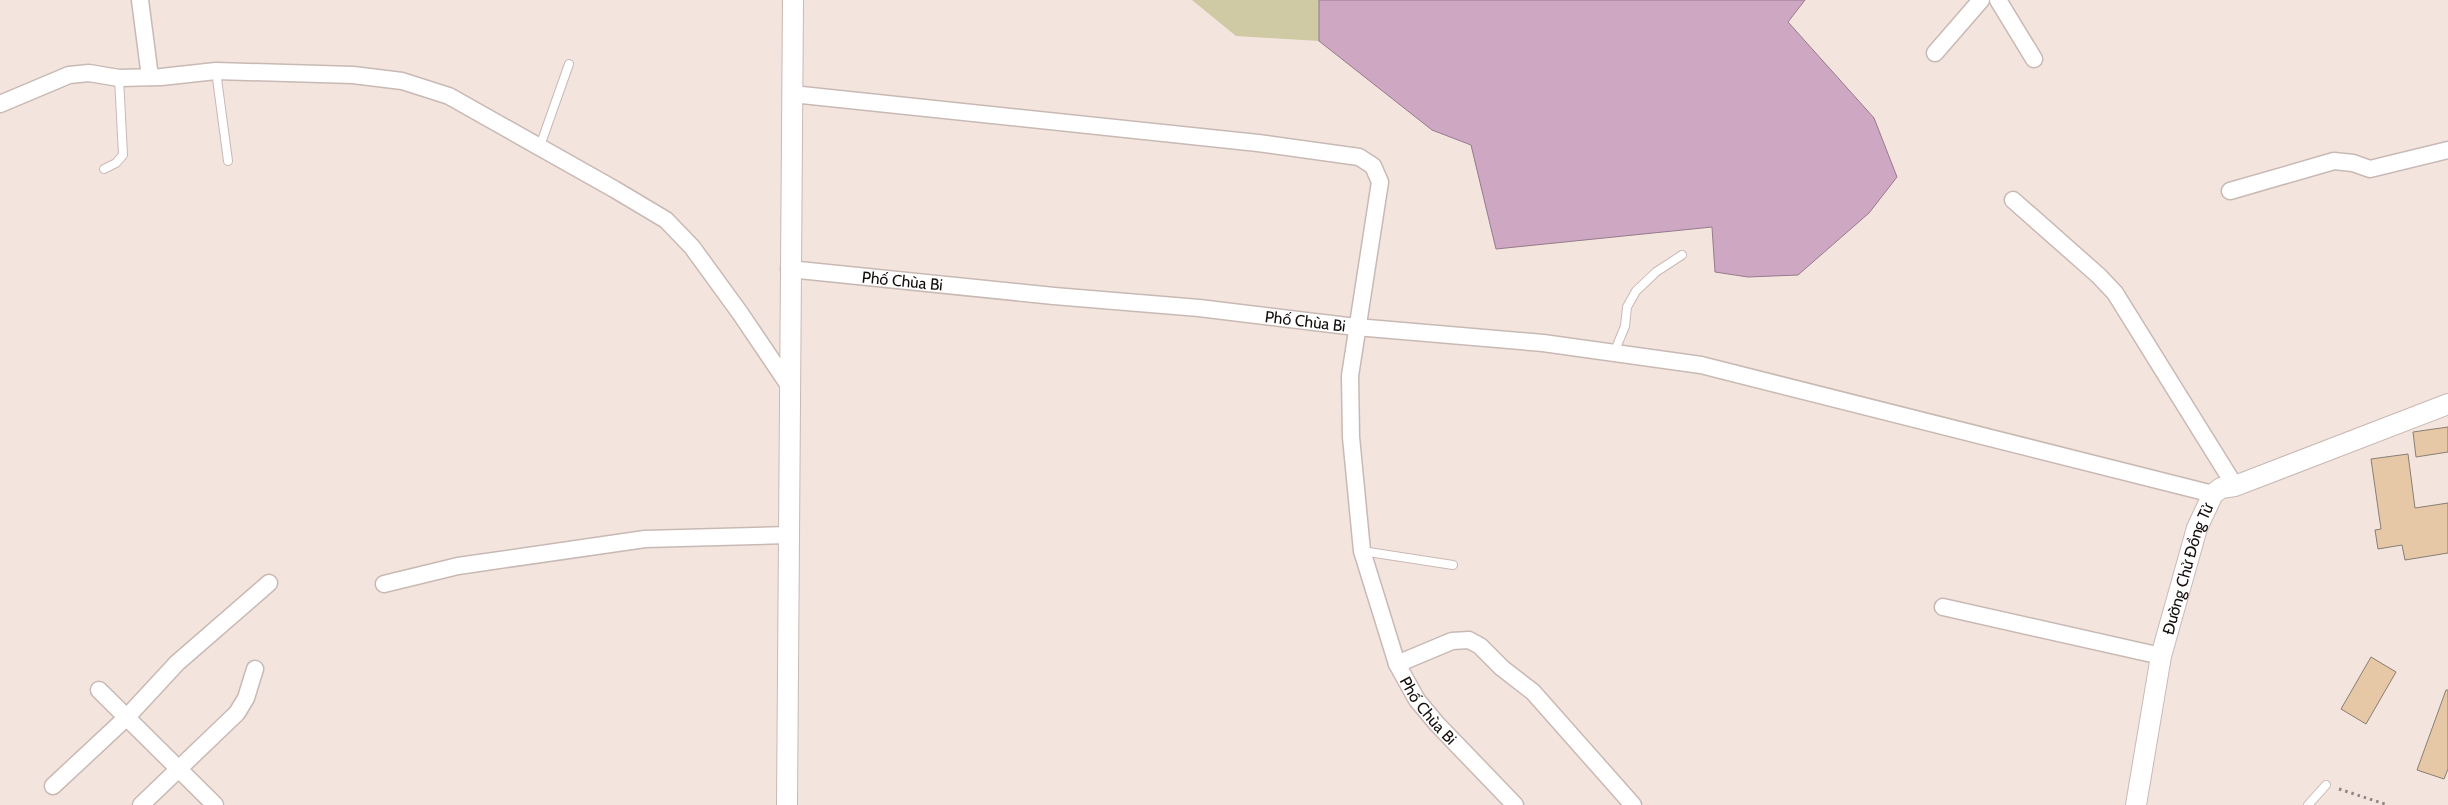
<svg xmlns="http://www.w3.org/2000/svg" width="2448" height="805" viewBox="0 0 2448 805" font-family="Cabin,sans-serif">
	<style>
		.green { fill: #cfc9a4 }
		.water { fill: #cea8c3; stroke: #967a8c }
		.building { fill: #e6c7a6; stroke: #887f74 }
		.lines { fill: none; stroke-linecap: round; stroke-linejoin: round }
		.service-casing { stroke: #c9b9b4; stroke-width: 10 }
		.minor-casing { stroke: #c9b9b4; stroke-width: 19 }
		.tertiary-casing { stroke: #c9b9b4; stroke-width: 22 }
		.path { stroke: #918582; stroke-width: 3; stroke-dasharray: 2.5 4; stroke-linecap: butt }
		.service { stroke: #fff; stroke-width: 8 }
		.minor { stroke: #fff; stroke-width: 16 }
		.tertiary { stroke: #fff; stroke-width: 20 }
		.labels { text-anchor: middle; stroke-width: 4.5; stroke-linejoin: round; paint-order: stroke }
		.street-label { font-size: 16px; fill: #140e0d; stroke: #f4e4de }
	</style>
	<rect width="100%" height="100%" fill="#f4e4de"/>
	<path class="green" d="M 1192,0 L 1319,0 L 1319,41 L 1236,36 Z"/>
	<path class="water" d="M 1319,0 L 1805,0 L 1788,22 L 1874,118 L 1897,177 L 1869,213 L 1798,275 L 1748,277 L 1715,272 L 1712,227 L 1496,249 L 1471,145 L 1432,130 L 1319,41 Z"/>
	<path class="building" d="M 2448,427 L 2448,452 L 2416,457 L 2413,432 Z
		M 2408,454 L 2415,508 L 2448,503 L 2448,553 L 2405,560 L 2402,545 L 2378,549 L 2375,530 L 2381,529 L 2371,459 Z
		M 2371,657 L 2396,672 L 2366,724 L 2341,709 Z
		M 2446,690 L 2448,690 L 2448,769 L 2444,779 L 2417,770 Z"/>
	<g class="lines">
		<defs>
			<path id="service" d="M 216,71 L 228,161
				M 540,146 L 569,64
				M 104,169 L 116,163 L 123,155 L 119,78
				M 1614,353 L 1625,326 L 1627,307 L 1636,291 L 1656,272 L 1682,255
				M 1362,551 L 1453,565
				M 2308,805 L 2326,785"/>
			<g id="minor">
				<path d="M 140,0 L 150,77"/>
				<path d="M 1998,0 L 2034,59"/>
				<path d="M 1935,53 L 1981,0"/>
				<path id="s1" d="M 792,94 L 1258,143 L 1359,157 L 1373,166 L 1380,182 L 1350,376 L 1351,437 L 1362,551 L 1397,664 L 1417,700 L 1437,724 L 1515,805"/>
				<path d="M 0,104 L 69,75 L 89,73 L 119,78 L 161,77 L 216,71 L 353,75 L 402,81 L 449,96 L 614,189 L 666,220 L 692,247 L 740,313 L 790,387"/>
				<path d="M 2230,191 L 2334,161 L 2353,163 L 2370,169 L 2448,150"/>
				<path d="M 2013,200 L 2099,276 L 2115,293 L 2235,486"/>
				<path id="s2" d="M 789,269 L 1054,296 L 1199,308 L 1356,327 L 1543,343 L 1701,365 L 2213,494"/>
				<path d="M 384,584 L 458,566 L 645,539 L 788,535"/>
				<path d="M 1943,607 L 2161,656"/>
				<path d="M 1397,664 L 1452,641 L 1469,640 L 1480,646 L 1502,668 L 1533,692 L 1633,805"/>
				<path d="M 99,690 L 215,805"/>
				<path d="M 53,786 L 127,717 L 177,663 L 269,583"/>
				<path d="M 141,805 L 237,713 L 246,698 L 255,669"/>
			</g>
			<g id="tertiary">
				<path d="M 787,805 L 793,0"/>
				<path id="s3" d="M 2136,805 L 2161,656 L 2197,528 L 2213,494 L 2221,488 L 2235,486 L 2448,404"/>
			</g>
		</defs>
		<use href="#service" class="service-casing"/>
		<use href="#minor" class="minor-casing"/>
		<use href="#tertiary" class="tertiary-casing"/>
		<path class="path" d="M 2339,789 L 2388,805"/>
		<use href="#service" class="service"/>
		<use href="#minor" class="minor"/>
		<use href="#tertiary" class="tertiary"/>
	</g>
	<g class="labels">
		<g class="street-label">
			<text dy="6" stroke="none"><textPath href="#s2" startOffset="114">Phố Chùa Bi</textPath></text>
			<text dy="6" stroke="none"><textPath href="#s2" startOffset="519">Phố Chùa Bi</textPath></text>
			<text dy="6" stroke="none"><textPath href="#s3" startOffset="242">Đường Chử Đồng Tử</textPath></text>
			<text dy="6" stroke="none"><textPath href="#s1" startOffset="1151">Phố Chùa Bi</textPath></text>
		</g>
	</g>
</svg>
